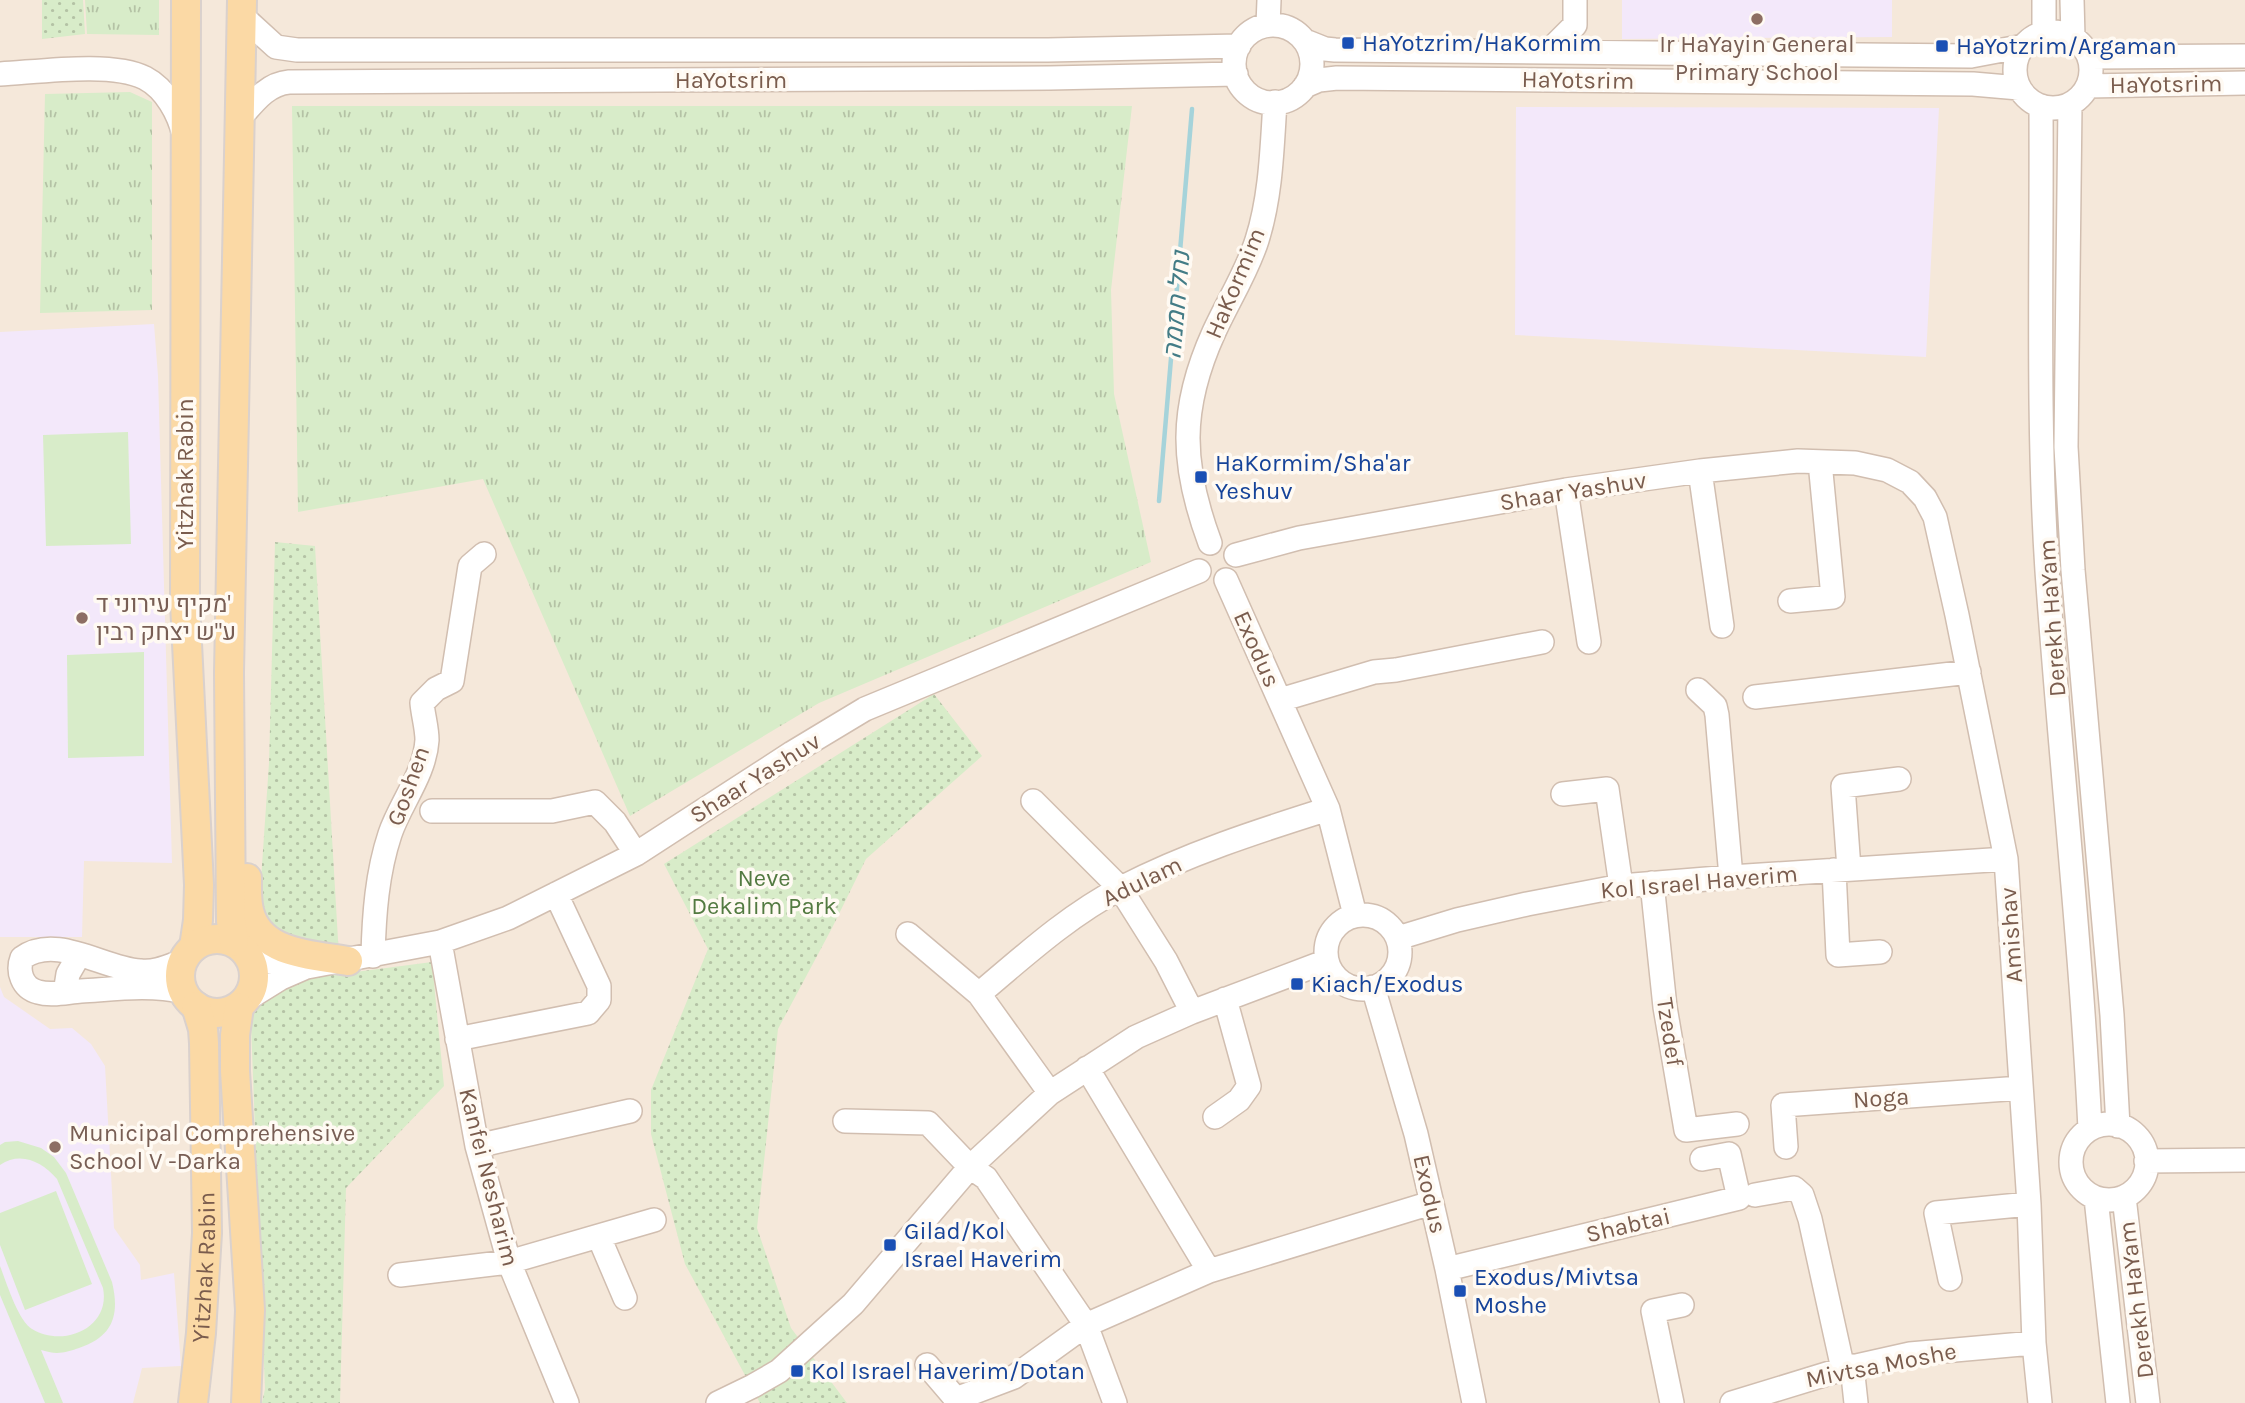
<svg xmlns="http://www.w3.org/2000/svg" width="2245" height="1403" viewBox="0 0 2245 1403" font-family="Karla,Heebo,sans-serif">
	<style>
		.residential { fill: #f5e8da }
		.education { fill: #f3e8fa }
		.grass { fill: url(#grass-tufts) }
		.park { fill: url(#park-dots) }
		.pitch { fill: #d8ecc9 }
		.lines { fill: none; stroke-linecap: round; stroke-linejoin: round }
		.stream { stroke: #a5d3da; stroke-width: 4.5 }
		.minor-casing { stroke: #d1beb0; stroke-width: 26 }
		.major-casing { stroke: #dad1cd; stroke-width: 32 }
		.minor { stroke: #fff; stroke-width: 23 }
		.major { stroke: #fbd9a5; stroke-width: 28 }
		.education-dot { fill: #8d6e63; stroke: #fffaf3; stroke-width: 2.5 }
		.transit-dot { fill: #1a4fb4; stroke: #fffaf3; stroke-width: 2.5 }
		.labels { text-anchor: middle; stroke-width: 7; stroke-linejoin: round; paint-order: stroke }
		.transit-label { font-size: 24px; fill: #164399; stroke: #fffaf3; text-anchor: start }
		.education-label { font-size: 24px; fill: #785e54; stroke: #fffaf3; text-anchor: start }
		.street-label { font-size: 24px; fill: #7a5c4d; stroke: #fffaf3 }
		.park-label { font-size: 24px; fill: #537a41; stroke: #fffaf3 }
		.water-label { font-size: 26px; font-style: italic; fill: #437c86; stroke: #fffaf3 }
	</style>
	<defs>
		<pattern id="grass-tufts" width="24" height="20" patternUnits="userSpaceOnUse" patternTransform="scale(1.75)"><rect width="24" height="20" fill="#d8ecc9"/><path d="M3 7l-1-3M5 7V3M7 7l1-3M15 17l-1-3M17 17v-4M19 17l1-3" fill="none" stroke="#b4c2a5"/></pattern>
		<pattern id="park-dots" width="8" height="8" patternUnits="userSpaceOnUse" patternTransform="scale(1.75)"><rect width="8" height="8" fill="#d8ecc9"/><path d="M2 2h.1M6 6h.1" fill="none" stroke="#b4c2a5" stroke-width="1.8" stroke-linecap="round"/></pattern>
	</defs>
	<rect width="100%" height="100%" fill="#fdf6ec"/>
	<path class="residential" d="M 0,0 L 2245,0 L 2245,1403 L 0,1403 Z"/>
	<path class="education" d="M 1622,0 L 1892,0 L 1892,37 L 1622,39 Z
		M 1516,107 L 1939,108 L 1926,357 L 1515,335 Z
		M 154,324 L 158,376 L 172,863 L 84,861 L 82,937 L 0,937 L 0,332 Z
		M 0,987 L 4,997 L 50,1029 L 72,1028 L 91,1044 L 105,1066 L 114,1228 L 140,1265 L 141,1280 L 174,1273 L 181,1366 L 142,1368 L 133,1403 L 0,1403 Z"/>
	<path class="grass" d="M 85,0 L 159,0 L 159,35 L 87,34 Z
		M 130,92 L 152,102 L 152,310 L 40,313 L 45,94 Z
		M 292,106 L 1132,106 L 1111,290 L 1114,394 L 1151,562 L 819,703 L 630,816 L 483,479 L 298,512 Z"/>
	<path class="park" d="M 42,0 L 83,0 L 85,34 L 42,39 Z
		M 275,542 L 315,546 L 340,974 L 432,962 L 444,1086 L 346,1188 L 340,1403 L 262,1403 L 265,1389 L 251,1025 L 269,763 Z
		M 934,694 L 982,756 L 866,859 L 832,928 L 778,1029 L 757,1228 L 791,1328 L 847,1403 L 760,1403 L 685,1264 L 651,1134 L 651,1090 L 708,949 L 664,864 Z"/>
	<path class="pitch" d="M 128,432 L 131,544 L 46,546 L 43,435 Z
		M 144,652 L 144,756 L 68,758 L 67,655 Z
		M 18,1141 L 41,1148 L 54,1157 L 66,1173 L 112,1282 C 120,1315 113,1337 79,1348 C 73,1350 64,1353 57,1353 C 52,1353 46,1351 41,1350 L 63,1403 L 45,1403 L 0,1295 L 0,1266 C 6,1281 18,1321 32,1329 C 63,1348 111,1328 103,1288 L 57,1179 C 42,1162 21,1151 0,1165 L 0,1145 L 5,1142 Z
		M 56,1191 L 92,1284 L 25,1310 L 0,1245 L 0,1213 Z"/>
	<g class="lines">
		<path class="stream" d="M 1159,501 L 1192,109"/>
		<defs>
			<path id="minor" d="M 2072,0 L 2073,37
				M 242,16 L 276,47 L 297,50 L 1048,50 L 1239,46
				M 1268,25 L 1269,0
				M1234 64a39 39 0 1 1 78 0a39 39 0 1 1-78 0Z
				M2015 70a38 38 0 1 1 76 0a38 38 0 1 1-76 0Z
				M 2044,33 L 2044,0
				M 1305,41 L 1325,49 L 1335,50 L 1971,56 L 2024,46
				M 1548,52 L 1575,25 L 1575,0
				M 2089,57 L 2245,56
				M 0,74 C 38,72 112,61 145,78 C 166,89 179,114 184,135
				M 1305,86 L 1319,80 L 1337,78 L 1973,84 L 2019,88
				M 2088,86 L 2245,83
				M 2070,104 L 2066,447 L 2073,570 L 2112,1015 L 2118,1126
				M 2041,106 C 2042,261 2037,417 2047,571 C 2060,757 2081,943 2090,1129
				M 240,118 C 254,102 267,84 289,82 L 1050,78 L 1236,74
				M 1700,471 L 1722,626
				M 1566,490 L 1589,642
				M 1210,543 C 1181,465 1179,409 1214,332 C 1228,301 1247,272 1257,240 C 1271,196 1272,148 1275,102
				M 1236,555 L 1299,538 L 1566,490 L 1700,471 L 1798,461 L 1855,463 L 1887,470 L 1910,482 L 1925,498 L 1935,517 L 1957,615 L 2006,859 L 2029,1204 L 2034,1343 L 2040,1403
				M 1226,580 L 1328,809 L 1355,915
				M 1790,601 L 1833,597 L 1820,462
				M 1698,690 L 1715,706 L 1717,715 L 1731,877
				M 1755,697 L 1969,672
				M 1280,700 L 1374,672 L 1396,670 L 1542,642
				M 1563,794 L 1607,789 L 1621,886
				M 1033,801 L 1120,888 L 1166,961 L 1192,1012
				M 432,811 L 552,811 L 595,802 L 615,822 L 636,854
				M 1849,869 L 1843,786 L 1899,779
				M 1834,870 L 1838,955 L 1880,952
				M 1652,883 L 1665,1007 L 1686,1130 L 1737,1124
				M1326 952a37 37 0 1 1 74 0a37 37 0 1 1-74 0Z
				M 908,934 L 979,994 L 1050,1093
				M 1398,938 L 1457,920 L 1527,904 L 1621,886 L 1731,877 L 2006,859
				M 440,942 L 477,1146 L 509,1262 L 567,1403
				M 246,952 C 266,963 285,967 307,967 L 440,942 L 508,918 L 636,854 L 792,753 L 865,709 L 1199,571
				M 373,956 C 374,915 377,873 390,834 C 400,804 425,774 427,740 C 427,728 423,715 422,703 L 436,689 L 452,681 L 470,566 L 484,554
				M 183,961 C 169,966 155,973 140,971 C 104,969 56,933 22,958 C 17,971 22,988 38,992 C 51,996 67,992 81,991 C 115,989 150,984 184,992
				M 1373,987 L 1416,1134 L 1447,1269 L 1474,1403
				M 65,993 L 68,974 L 79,955
				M 979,994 C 1024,956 1069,915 1121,888 C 1187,854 1258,831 1328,809
				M 247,999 L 281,978 L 304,968
				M 457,1039 L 588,1013 L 599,1000 L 599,986 L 556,894
				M 1087,1068 L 1209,1271
				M 1215,1117 L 1239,1100 L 1249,1086 L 1225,999
				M 845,1121 L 928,1123 L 970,1167 L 986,1178 L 1086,1325 L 1115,1403
				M2071 1162a38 38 0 1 1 76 0a38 38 0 1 1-76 0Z
				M 477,1146 L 630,1111
				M 1786,1147 L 1783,1105 L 2021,1088
				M 2146,1161 L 2245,1160
				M 1755,1195 L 1794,1188 L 1802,1195 L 1810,1219 L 1843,1369
				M 2124,1197 L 2148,1403
				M 2096,1198 L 2118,1403
				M 599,1237 L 625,1298
				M 1447,1269 L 1739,1198 L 1729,1154 L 1702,1159
				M 400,1275 L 509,1262 L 654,1220
				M 1950,1279 L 1936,1213 L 2029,1204
				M 927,1365 L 956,1399 L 1014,1377 L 1086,1325 L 1209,1271 L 1431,1203
				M 1852,1366 L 1856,1403
				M 718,1403 L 753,1386 L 779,1371 L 853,1304 L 970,1167 L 1050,1093 L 1136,1037 L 1192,1012 L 1327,961
				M 1672,1403 L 1653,1311 L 1682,1305
				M 1732,1403 L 1843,1369 L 1910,1354 L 2034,1343"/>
			<g id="major">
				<path d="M 186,0 L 185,603 L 199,885 L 198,920 L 194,947"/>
				<path d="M 247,878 C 247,891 246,905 251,917 C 265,955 315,955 348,961"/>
				<circle cx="217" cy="976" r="37"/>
				<path d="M 234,942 L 231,921 L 229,673 L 242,0"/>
				<path d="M 239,1007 L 235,1035 L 235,1071 L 250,1310 L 246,1403"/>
				<path id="s1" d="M 193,1403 L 201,1333 L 207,1233 L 204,1043 L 203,1029 L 196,1006"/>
			</g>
		</defs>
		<use href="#minor" class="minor-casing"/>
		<use href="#major" class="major-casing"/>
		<use href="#minor" class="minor"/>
		<use href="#major" class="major"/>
	</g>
	<g class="education-dot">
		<circle cx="1757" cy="19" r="7"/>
		<circle cx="82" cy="618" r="7"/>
		<circle cx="55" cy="1147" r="7"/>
	</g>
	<g class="transit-dot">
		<rect x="1341" y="36" width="14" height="14" rx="3.5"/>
		<rect x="1935" y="39" width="14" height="14" rx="3.5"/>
		<rect x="1194" y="470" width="14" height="14" rx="3.5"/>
		<rect x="1290" y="977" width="14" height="14" rx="3.5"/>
		<rect x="883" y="1238" width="14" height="14" rx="3.5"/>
		<rect x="1453" y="1284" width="14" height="14" rx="3.5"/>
		<rect x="790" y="1364" width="14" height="14" rx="3.5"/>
	</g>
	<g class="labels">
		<g class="transit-label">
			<text x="1362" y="51">HaYotzrim/HaKormim</text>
			<text x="1956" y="54">HaYotzrim/Argaman</text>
			<text x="1215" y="471">HaKormim/Sha'ar<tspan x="1215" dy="28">Yeshuv</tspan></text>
			<text x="1311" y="992">Kiach/Exodus</text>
			<text x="904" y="1239">Gilad/Kol<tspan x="904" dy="28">Israel Haverim</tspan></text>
			<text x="1474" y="1285">Exodus/Mivtsa<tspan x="1474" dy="28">Moshe</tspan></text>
			<text x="811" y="1379">Kol Israel Haverim/Dotan</text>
		</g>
		<g class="education-label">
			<text x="1757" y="52" text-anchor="middle">Ir HaYayin General<tspan x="1757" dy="28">Primary School</tspan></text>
			<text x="96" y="612">מקיף עירוני ד'<tspan x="96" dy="28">ע"ש יצחק רבין</tspan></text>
			<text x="69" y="1141">Municipal Comprehensive<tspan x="69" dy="28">School V -Darka</tspan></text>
		</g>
		<g class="street-label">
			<text x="731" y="88">HaYotsrim</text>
			<text transform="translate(1578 80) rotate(1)" y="8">HaYotsrim</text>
			<text transform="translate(2166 84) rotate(-1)" y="8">HaYotsrim</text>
			<text transform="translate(1235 283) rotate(-67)" y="8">HaKormim</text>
			<text transform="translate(185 474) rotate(-90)" y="8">Yitzhak Rabin</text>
			<text transform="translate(1573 491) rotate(-9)" y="8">Shaar Yashuv</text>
			<text transform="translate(2052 618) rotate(-94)" y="8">Derekh HaYam</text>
			<text transform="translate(1257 649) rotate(66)" y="8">Exodus</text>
			<text transform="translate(755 778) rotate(-32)" y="8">Shaar Yashuv</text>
			<text transform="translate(408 786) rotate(-70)" y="8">Goshen</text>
			<text transform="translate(1142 881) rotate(-26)" y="8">Adulam</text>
			<text transform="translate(1699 882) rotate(-5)" y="8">Kol Israel Haverim</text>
			<text transform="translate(2011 935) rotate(-94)" y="8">Amishav</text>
			<text transform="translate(1670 1032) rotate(81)" y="8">Tzedef</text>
			<text transform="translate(1881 1098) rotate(-4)" y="8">Noga</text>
			<text transform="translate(489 1177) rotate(76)" y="8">Kanfei Nesharim</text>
			<text transform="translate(1430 1194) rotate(77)" y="8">Exodus</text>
			<text transform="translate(1628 1225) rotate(-13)" y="8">Shabtai</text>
			<text dy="8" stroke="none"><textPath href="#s1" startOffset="136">Yitzhak Rabin</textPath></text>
			<text transform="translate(2136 1300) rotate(-97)" y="8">Derekh HaYam</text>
			<text transform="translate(1881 1365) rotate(-11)" y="8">Mivtsa Moshe</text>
		</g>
		<g class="park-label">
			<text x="764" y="886">Neve<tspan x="764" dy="28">Dekalim Park</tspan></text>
		</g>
		<g class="water-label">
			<text transform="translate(1176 305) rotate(-85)" y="9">נחל חממה</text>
		</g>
	</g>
</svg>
